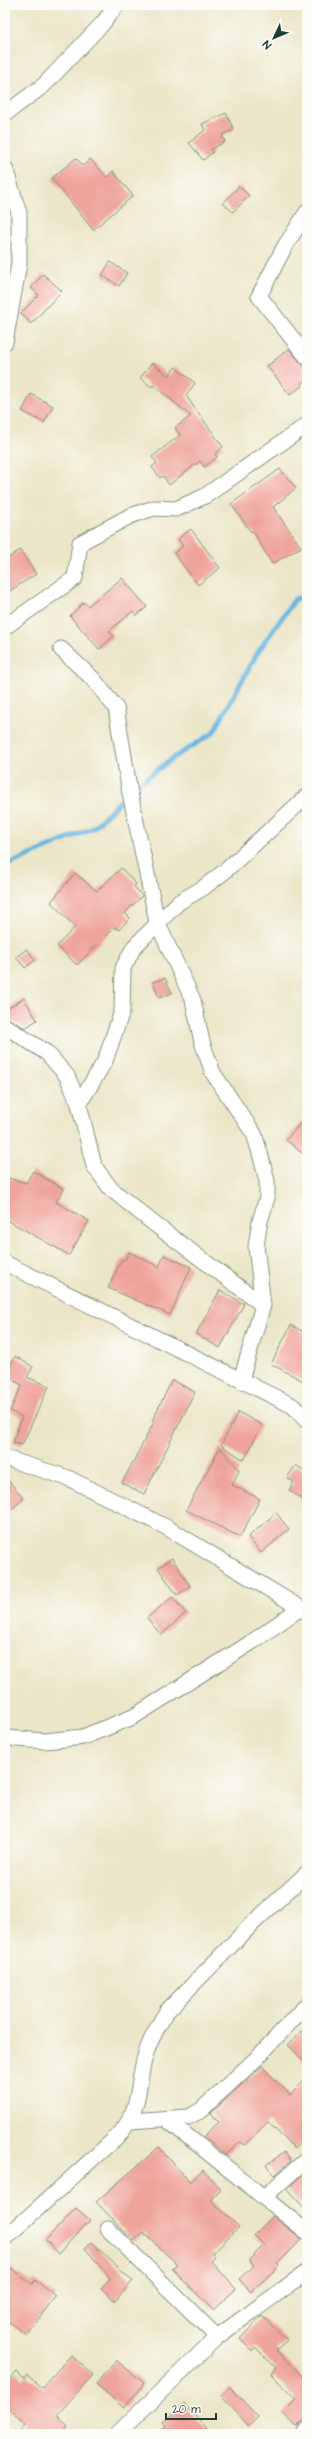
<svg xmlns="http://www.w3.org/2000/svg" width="312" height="2439" viewBox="0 0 312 2439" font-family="'Architects Daughter',sans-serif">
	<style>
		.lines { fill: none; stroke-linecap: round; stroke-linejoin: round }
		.stream { stroke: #67b6e1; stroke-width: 5 }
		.building { fill: #efa49b }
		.minor-casing { stroke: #85927e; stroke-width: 17 }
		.minor { stroke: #fff; stroke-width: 15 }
	</style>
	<rect width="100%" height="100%" fill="#fdfcf7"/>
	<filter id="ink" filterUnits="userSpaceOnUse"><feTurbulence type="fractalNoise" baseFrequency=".025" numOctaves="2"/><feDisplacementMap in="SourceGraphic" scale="8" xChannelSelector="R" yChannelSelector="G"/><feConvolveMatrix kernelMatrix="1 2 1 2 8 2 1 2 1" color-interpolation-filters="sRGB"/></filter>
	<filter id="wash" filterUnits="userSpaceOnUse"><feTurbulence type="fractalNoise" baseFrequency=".012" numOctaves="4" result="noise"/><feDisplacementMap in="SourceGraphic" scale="16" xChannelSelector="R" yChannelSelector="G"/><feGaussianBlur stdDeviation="0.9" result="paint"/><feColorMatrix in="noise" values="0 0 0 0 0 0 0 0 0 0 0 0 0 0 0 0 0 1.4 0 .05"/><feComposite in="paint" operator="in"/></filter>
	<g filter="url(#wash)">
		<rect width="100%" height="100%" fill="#ebe6c8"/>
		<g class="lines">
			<path class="stream" d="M 5,866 L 93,828 L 136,786 L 173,758 L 213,733 L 258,652 L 295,599 L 307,596"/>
		</g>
		<g id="blocks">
			<path class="building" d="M 226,113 L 234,130 L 222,135 L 225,142 L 211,149 L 213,152 L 203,160 L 189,143 L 205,130 L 202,124 Z
				M 76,158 L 83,166 L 90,159 L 107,177 L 113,171 L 133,196 L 93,230 L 52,178 Z
				M 239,186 L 249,196 L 233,212 L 223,203 Z
				M 110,262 L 127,273 L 119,286 L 102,275 Z
				M 43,274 L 62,291 L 31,324 L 21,313 L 39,295 L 31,288 Z
				M 289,349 L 307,370 L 307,378 L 301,383 L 303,385 L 290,395 L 267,366 Z
				M 152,363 L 169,376 L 175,367 L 195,383 L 186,396 L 223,447 L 215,454 L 217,457 L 204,467 L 200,461 L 169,485 L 163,476 L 160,478 L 152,467 L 157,463 L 152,457 L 180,435 L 175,428 L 191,416 L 153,385 L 152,387 L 140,378 Z
				M 31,394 L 53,406 L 44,423 L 22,411 Z
				M 280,469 L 296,488 L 273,507 L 301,547 L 272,564 L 253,531 L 251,532 L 231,504 Z
				M 191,529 L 220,568 L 198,585 L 174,553 L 183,546 L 178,539 Z
				M 20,550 L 36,574 L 5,594 L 5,560 Z
				M 122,578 L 147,607 L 136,616 L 133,611 L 109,631 L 114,636 L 99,649 L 70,616 L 84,602 L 88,606 Z
				M 121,868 L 136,884 L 134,886 L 142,896 L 125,913 L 130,918 L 119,930 L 115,927 L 77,965 L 57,946 L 75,927 L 51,902 L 75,873 L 97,891 Z
				M 27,949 L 35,960 L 25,968 L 16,957 Z
				M 165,978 L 172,993 L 159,998 L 153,982 Z
				M 24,998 L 37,1020 L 25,1028 L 5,1017 L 5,1010 Z
				M 307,1115 L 307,1157 L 286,1140 Z
				M 33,1171 L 64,1189 L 56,1202 L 89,1221 L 69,1255 L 5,1219 L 5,1177 L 26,1183 Z
				M 129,1252 L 159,1267 L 164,1255 L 191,1267 L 170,1315 L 108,1288 L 122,1259 L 125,1260 Z
				M 220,1290 L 244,1304 L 220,1348 L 196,1334 Z
				M 291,1325 L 307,1334 L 307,1383 L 271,1364 Z
				M 15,1356 L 33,1367 L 27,1377 L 49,1386 L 22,1445 L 13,1442 L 22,1417 L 10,1411 L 22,1385 L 5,1376 Z
				M 172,1380 L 195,1392 L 144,1494 L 122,1483 L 154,1422 L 152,1421 Z
				M 238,1412 L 262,1425 L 244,1460 L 221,1445 Z
				M 220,1447 L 239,1470 L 232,1485 L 260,1499 L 240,1537 L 186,1510 Z
				M 307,1464 L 307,1503 L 289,1490 L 294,1482 L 287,1478 L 296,1465 L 303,1470 Z
				M 5,1477 L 24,1498 L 11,1510 L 5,1503 Z
				M 276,1513 L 289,1529 L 261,1553 L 248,1537 Z
				M 172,1558 L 190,1586 L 177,1595 L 158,1568 Z
				M 172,1597 L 186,1613 L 161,1635 L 147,1618 Z
				M 307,2025 L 307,2064 L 288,2045 Z
				M 262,2066 L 290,2095 L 307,2078 L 307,2137 L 295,2149 L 268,2122 L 244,2145 L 240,2142 L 226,2155 L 204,2136 L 219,2122 L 211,2113 Z
				M 159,2147 L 190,2182 L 203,2170 L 221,2190 L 211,2200 L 239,2227 L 212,2253 L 215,2257 L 211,2261 L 236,2289 L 213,2310 L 172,2268 L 177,2264 L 143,2232 L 134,2241 L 96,2202 Z
				M 284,2152 L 291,2161 L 275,2175 L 266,2165 Z
				M 303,2174 L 307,2179 L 307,2211 L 287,2189 Z
				M 76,2208 L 90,2220 L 58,2254 L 46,2240 Z
				M 273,2216 L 302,2239 L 277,2264 L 279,2266 L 251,2292 L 239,2279 L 254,2266 L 249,2260 L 264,2245 L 254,2235 Z
				M 91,2242 L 133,2281 L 115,2301 L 101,2288 L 110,2278 L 85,2248 Z
				M 5,2264 L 32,2284 L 35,2280 L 56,2296 L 26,2335 L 5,2319 Z
				M 262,2316 L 287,2340 L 276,2350 L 307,2381 L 307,2417 L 297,2427 L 282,2413 L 296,2399 L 271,2374 L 276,2368 L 255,2347 L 252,2351 L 240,2339 Z
				M 71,2355 L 93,2375 L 57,2415 L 68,2427 L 61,2434 L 18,2434 L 26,2425 L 5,2406 L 5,2385 L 17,2372 L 24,2379 L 27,2375 L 42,2388 Z
				M 116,2360 L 144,2383 L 124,2408 L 96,2384 Z
				M 230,2387 L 258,2417 L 249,2426 L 221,2396 Z
				M 184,2404 L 211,2434 L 156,2434 L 166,2426 L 163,2422 Z"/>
		</g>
	</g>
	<g filter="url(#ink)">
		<use href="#blocks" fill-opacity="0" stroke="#85927e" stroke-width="1"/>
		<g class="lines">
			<defs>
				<path id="minor" d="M 5,114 L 44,85 L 103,23 L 117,5
					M 5,168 L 19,213 L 19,264 L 5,342
					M 307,212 L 285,246 L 259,296 L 307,357
					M 5,627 L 75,578 L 80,543 L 130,516 L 154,508 L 176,509 L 205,496 L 307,425
					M 61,649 L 93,679 L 116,708 L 130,793 L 157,922 L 193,1000 L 202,1042 L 213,1073 L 254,1134 L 260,1153 L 267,1181 L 267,1198 L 260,1221 L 256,1246 L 263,1305 L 241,1380
					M 5,1026 L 47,1053 L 67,1076 L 79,1104 L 94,1166 L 111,1189 L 153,1223 L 263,1305
					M 79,1104 L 105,1061 L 122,1011 L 123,968 L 134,947 L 179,902 L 203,888 L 225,871 L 307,796
					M 5,1263 L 293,1406 L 307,1421
					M 5,1458 L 68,1478 L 166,1527 L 307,1612
					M 5,1738 L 45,1741 L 83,1737 L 133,1717 L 252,1642 L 299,1609
					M 166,2119 L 307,2232
					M 130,2121 L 188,2117 L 200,2111 L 258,2057 L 307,2004
					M 264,2197 L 307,2159
					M 108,2229 L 217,2337
					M 5,2238 L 120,2134 C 143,2105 136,2084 146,2053 C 151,2038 159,2024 167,2011 L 252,1924 L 307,1873
					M 117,2434 L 217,2337 L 307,2272
					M 304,2434 L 307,2430"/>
			</defs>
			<use href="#minor" class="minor-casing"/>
			<use href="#minor" class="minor"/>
		</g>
	</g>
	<rect width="312" height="2439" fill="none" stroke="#fdfcf7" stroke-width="20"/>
	<g transform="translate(274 38) rotate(226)" stroke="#fdfcf7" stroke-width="3" paint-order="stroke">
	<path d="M0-3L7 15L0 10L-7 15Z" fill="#1f3d34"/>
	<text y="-6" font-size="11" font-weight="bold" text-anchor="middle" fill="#1f3d34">N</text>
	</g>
	<path d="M166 2413v6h50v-6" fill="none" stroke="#1f3d34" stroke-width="2"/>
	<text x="172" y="2413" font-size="12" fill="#1f3d34" stroke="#fdfcf7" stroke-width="3" paint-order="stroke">20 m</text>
</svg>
